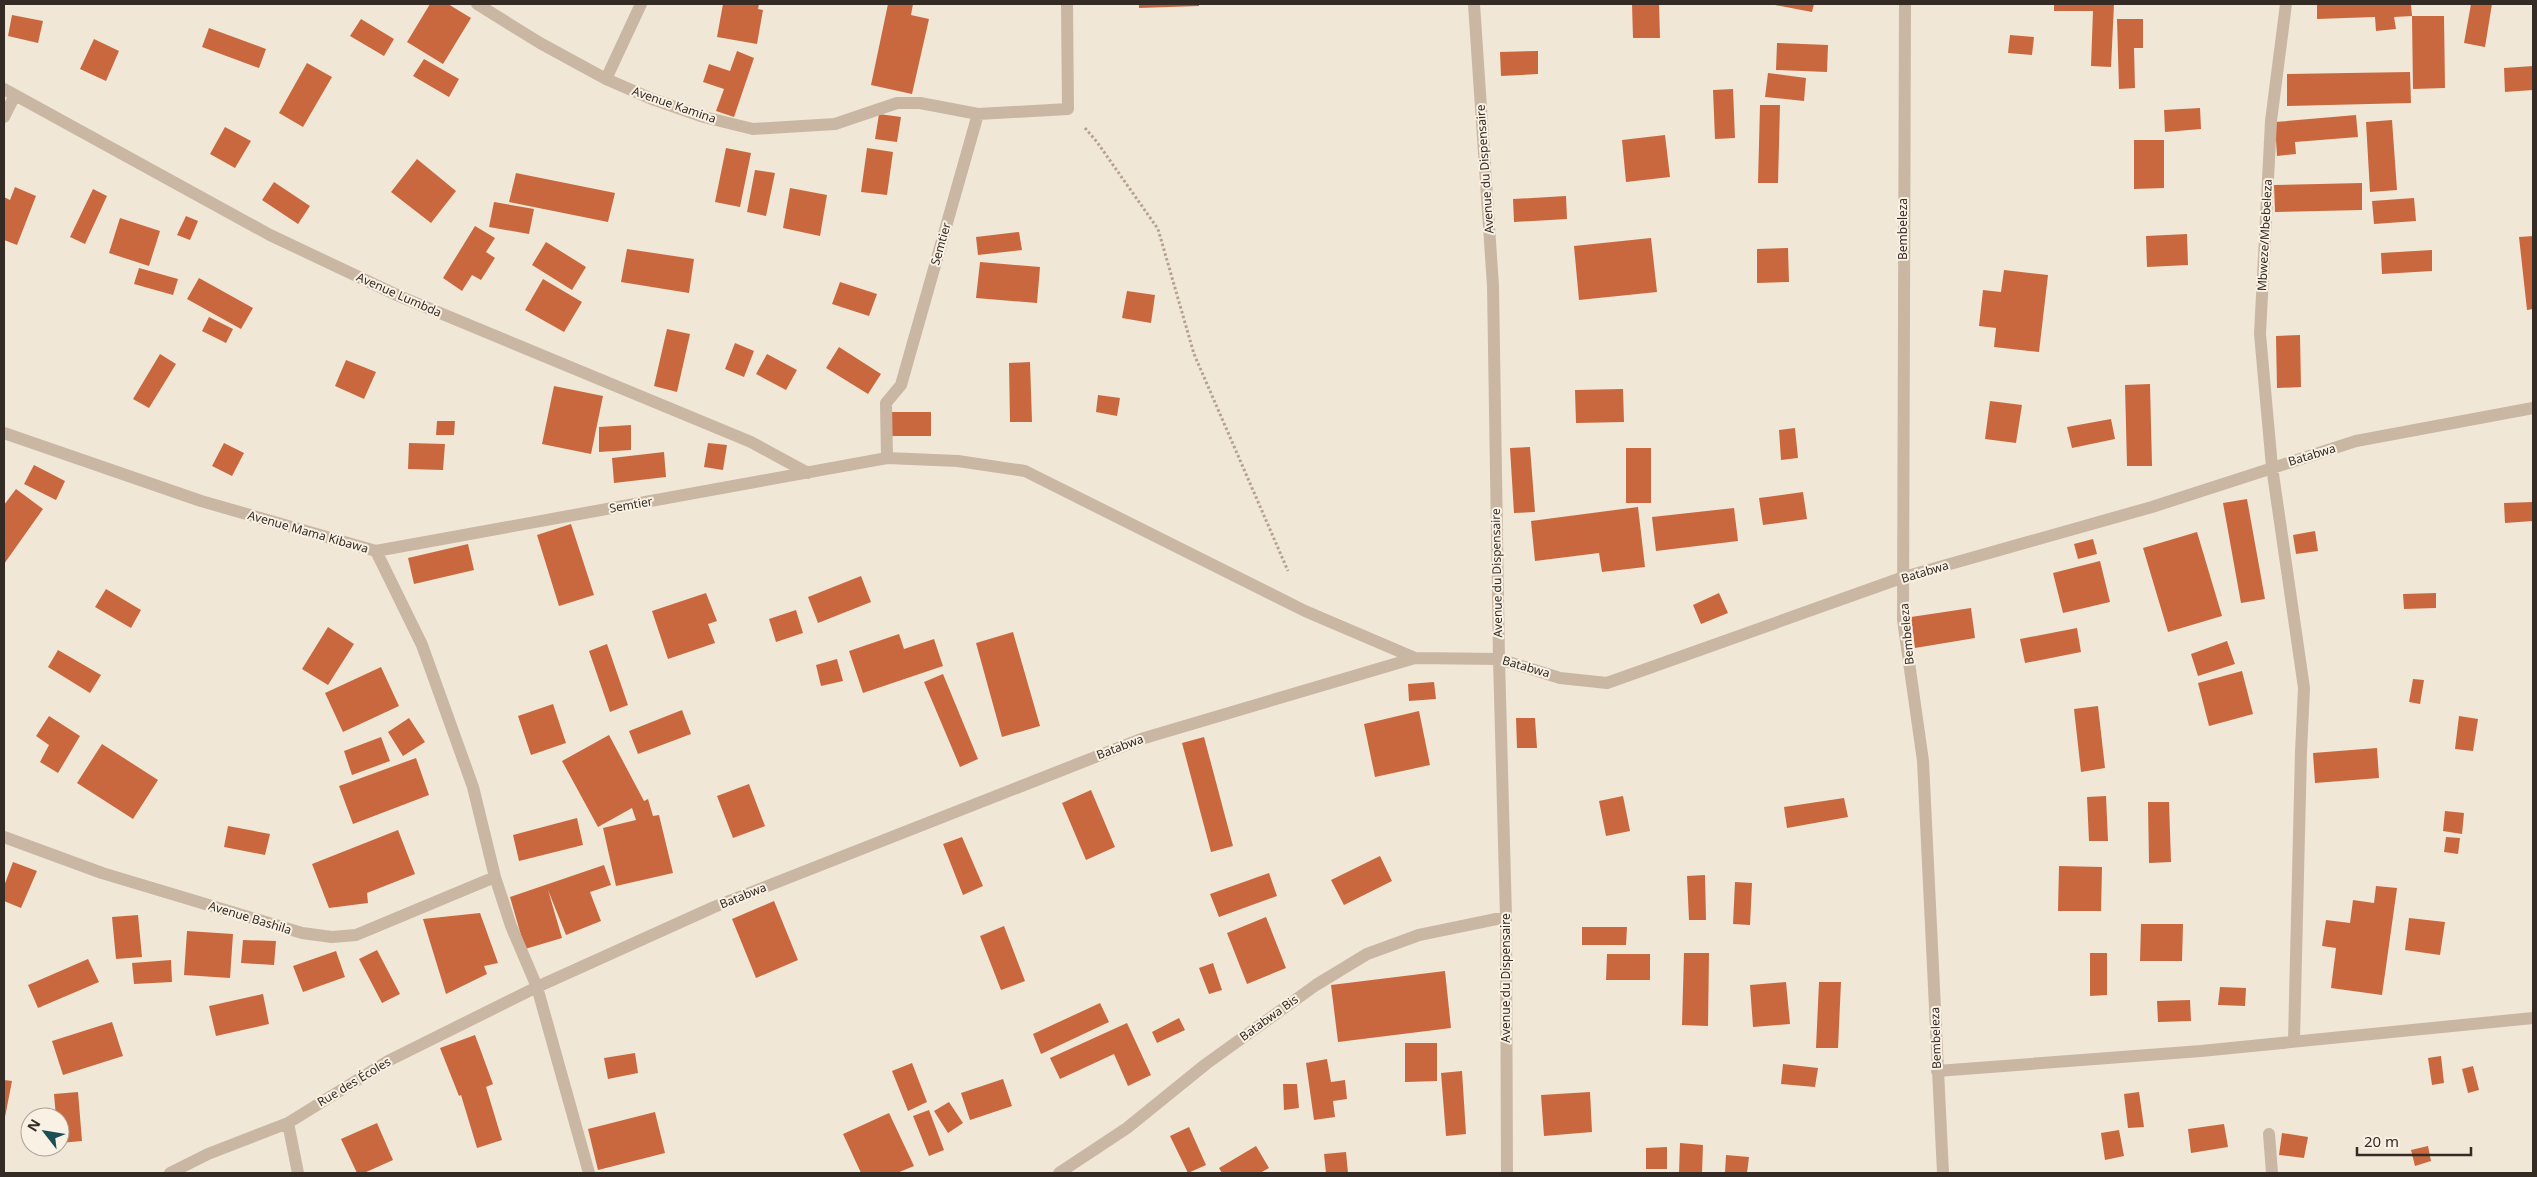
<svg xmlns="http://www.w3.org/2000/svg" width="2537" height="1177" viewBox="0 0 2537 1177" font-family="'Noto Sans',sans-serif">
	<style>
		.building { fill: #c9683e }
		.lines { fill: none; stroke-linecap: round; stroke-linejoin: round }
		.path { stroke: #b5a18e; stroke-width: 3; stroke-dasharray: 2.5 2.5; stroke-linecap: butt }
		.minor { stroke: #c9b7a3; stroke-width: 12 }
		.labels { text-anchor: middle; stroke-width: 4; stroke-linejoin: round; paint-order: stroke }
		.street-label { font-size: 12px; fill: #342b25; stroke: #f9f1e3 }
	</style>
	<rect width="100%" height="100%" fill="#f1e7d7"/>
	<path class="building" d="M 430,4 L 448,4 L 471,18 L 443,64 L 407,42 Z
		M 723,4 L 759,4 L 758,9 L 763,10 L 757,44 L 717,37 Z
		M 888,4 L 913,4 L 911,15 L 929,19 L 912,94 L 871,85 Z
		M 1139,4 L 1199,4 L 1199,6 L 1139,8 Z
		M 1632,4 L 1659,4 L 1660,38 L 1633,38 Z
		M 1770,4 L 1814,4 L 1812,12 Z
		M 2054,4 L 2114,4 L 2111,67 L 2091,66 L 2093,11 L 2054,11 Z
		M 2317,4 L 2411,4 L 2412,16 L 2394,17 L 2396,29 L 2376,31 L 2375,17 L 2317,19 Z
		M 2471,4 L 2492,4 L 2485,47 L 2464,43 Z
		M 12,15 L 43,21 L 38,43 L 8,36 Z
		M 2412,16 L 2444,16 L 2445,88 L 2413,89 Z
		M 361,19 L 394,39 L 384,56 L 350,36 Z
		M 2117,19 L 2143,19 L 2143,48 L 2134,48 L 2135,88 L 2119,89 Z
		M 209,28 L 266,49 L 259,68 L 202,47 Z
		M 2010,35 L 2034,37 L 2032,55 L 2008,53 Z
		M 94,39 L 119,51 L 106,81 L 80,69 Z
		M 1777,43 L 1828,45 L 1827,72 L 1776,70 Z
		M 737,51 L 754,58 L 734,117 L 716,111 L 724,89 L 703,82 L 709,64 L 730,71 Z
		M 1538,51 L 1538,74 L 1501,76 L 1500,52 Z
		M 424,59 L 459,79 L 449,97 L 413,76 Z
		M 307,63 L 332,77 L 303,127 L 279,113 Z
		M 2533,66 L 2533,90 L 2505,92 L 2504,68 Z
		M 2410,72 L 2411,103 L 2287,106 L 2287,74 Z
		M 1768,73 L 1806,78 L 1804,101 L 1765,97 Z
		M 1733,89 L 1735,138 L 1715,139 L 1713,90 Z
		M 1760,105 L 1780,105 L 1778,183 L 1758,183 Z
		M 2200,108 L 2201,129 L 2165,132 L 2164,110 Z
		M 879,114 L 901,117 L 897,142 L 875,139 Z
		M 2356,115 L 2358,137 L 2295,142 L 2296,154 L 2277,156 L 2275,122 Z
		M 2392,120 L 2397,190 L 2370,192 L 2366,122 Z
		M 225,127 L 251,141 L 235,168 L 210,154 Z
		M 1665,135 L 1670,177 L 1626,182 L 1622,140 Z
		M 2134,140 L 2164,140 L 2164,188 L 2134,189 Z
		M 726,148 L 751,153 L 740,207 L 715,202 Z
		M 867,148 L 893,152 L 887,195 L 861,192 Z
		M 417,159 L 456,191 L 431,223 L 391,192 Z
		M 755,170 L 775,173 L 766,216 L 747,212 Z
		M 516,173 L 615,193 L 608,222 L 509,202 Z
		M 274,182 L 310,206 L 298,224 L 262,200 Z
		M 2362,183 L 2362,210 L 2275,212 L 2274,185 Z
		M 15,187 L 36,196 L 17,245 L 4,240 L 4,197 L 10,200 Z
		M 790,188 L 827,195 L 820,236 L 783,228 Z
		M 93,189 L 107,196 L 85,244 L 70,237 Z
		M 1566,196 L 1567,219 L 1514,222 L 1513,199 Z
		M 2414,198 L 2416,221 L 2374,224 L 2372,201 Z
		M 494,202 L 534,209 L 529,234 L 489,227 Z
		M 186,216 L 198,221 L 190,240 L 177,235 Z
		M 120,218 L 160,231 L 149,266 L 109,253 Z
		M 475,226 L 495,238 L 486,252 L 495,258 L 481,280 L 472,275 L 462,291 L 443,278 Z
		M 1019,232 L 1022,250 L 978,255 L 976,237 Z
		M 2187,234 L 2188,265 L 2147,267 L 2146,236 Z
		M 2533,236 L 2533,309 L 2527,310 L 2519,237 Z
		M 1651,238 L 1657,292 L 1579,300 L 1574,246 Z
		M 546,242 L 586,267 L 572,290 L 532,265 Z
		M 1788,248 L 1789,282 L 1757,283 L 1757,249 Z
		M 627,249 L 694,259 L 689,293 L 621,282 Z
		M 2432,250 L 2432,271 L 2382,274 L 2381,253 Z
		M 980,262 L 1040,267 L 1037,303 L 976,298 Z
		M 139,268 L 178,279 L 173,295 L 134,284 Z
		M 2004,270 L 2048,275 L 2039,352 L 1994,347 L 1996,328 L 1979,326 L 1983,290 L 2001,292 Z
		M 199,278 L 253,308 L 241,329 L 187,299 Z
		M 543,279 L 582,302 L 564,332 L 525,310 Z
		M 840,282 L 877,294 L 869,316 L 832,304 Z
		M 1127,291 L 1155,295 L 1151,323 L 1122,318 Z
		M 209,317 L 233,329 L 226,343 L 202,331 Z
		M 667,329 L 690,334 L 677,392 L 654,386 Z
		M 2300,335 L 2301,387 L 2277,388 L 2276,336 Z
		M 735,343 L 754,351 L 744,377 L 725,369 Z
		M 839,347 L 881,374 L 868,394 L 826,368 Z
		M 160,354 L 176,364 L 149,408 L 133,399 Z
		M 767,354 L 797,370 L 786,390 L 756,374 Z
		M 346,360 L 376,372 L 364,399 L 335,386 Z
		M 1030,362 L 1032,422 L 1010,422 L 1009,363 Z
		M 2150,384 L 2152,466 L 2127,466 L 2125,385 Z
		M 554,386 L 603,396 L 591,454 L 542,444 Z
		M 1623,389 L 1624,422 L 1576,423 L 1575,390 Z
		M 1098,395 L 1120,398 L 1117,416 L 1096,412 Z
		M 1990,401 L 2022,405 L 2016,443 L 1985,439 Z
		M 886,412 L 931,412 L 931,436 L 886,436 Z
		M 2111,419 L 2115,439 L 2072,448 L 2067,427 Z
		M 437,421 L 455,421 L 454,435 L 436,435 Z
		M 631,425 L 631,450 L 599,452 L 599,427 Z
		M 1795,428 L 1798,458 L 1781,460 L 1779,430 Z
		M 224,443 L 244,453 L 232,476 L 212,466 Z
		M 409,443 L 445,444 L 443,470 L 408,469 Z
		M 708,443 L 727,445 L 723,470 L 704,467 Z
		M 1530,447 L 1535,512 L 1514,513 L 1510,448 Z
		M 1626,448 L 1651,448 L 1651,503 L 1626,503 Z
		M 664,452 L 666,477 L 614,483 L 612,458 Z
		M 34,465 L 65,481 L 56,500 L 24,484 Z
		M 16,489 L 43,509 L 4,564 L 4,505 Z
		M 1803,492 L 1807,519 L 1763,525 L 1759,498 Z
		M 2247,499 L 2265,599 L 2241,603 L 2223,503 Z
		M 2533,502 L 2533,521 L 2505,523 L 2504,503 Z
		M 1638,507 L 1645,567 L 1602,572 L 1599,553 L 1535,561 L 1531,521 Z
		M 1734,508 L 1738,541 L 1656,551 L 1652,517 Z
		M 571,524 L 594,595 L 559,606 L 537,535 Z
		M 2315,531 L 2318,551 L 2296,554 L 2293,535 Z
		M 2197,532 L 2222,616 L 2168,632 L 2143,548 Z
		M 2093,539 L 2097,554 L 2078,559 L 2074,544 Z
		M 468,544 L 474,570 L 414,584 L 408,558 Z
		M 2100,561 L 2110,602 L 2063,613 L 2053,573 Z
		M 861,576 L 871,602 L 818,623 L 808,597 Z
		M 106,589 L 141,610 L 131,628 L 95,607 Z
		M 706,593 L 717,621 L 708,624 L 715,643 L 668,659 L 652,611 Z
		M 1719,593 L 1728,613 L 1701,624 L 1693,605 Z
		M 2436,593 L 2436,608 L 2404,609 L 2403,594 Z
		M 1971,608 L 1975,638 L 1915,648 L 1911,617 Z
		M 796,610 L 803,633 L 776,642 L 769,619 Z
		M 328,627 L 354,644 L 328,685 L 302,669 Z
		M 2077,628 L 2081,652 L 2025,663 L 2020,639 Z
		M 1013,632 L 1040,726 L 1002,737 L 976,643 Z
		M 899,634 L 904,649 L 934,639 L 943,666 L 863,693 L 849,651 Z
		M 2227,641 L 2235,664 L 2198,676 L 2191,654 Z
		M 607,644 L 628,705 L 610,712 L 589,651 Z
		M 58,650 L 101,675 L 90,693 L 48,667 Z
		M 837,659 L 843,681 L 821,686 L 816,665 Z
		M 381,667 L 399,706 L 343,732 L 325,693 Z
		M 2242,671 L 2253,714 L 2209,726 L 2198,683 Z
		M 943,674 L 978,759 L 960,767 L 924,682 Z
		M 2413,679 L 2424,680 L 2420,704 L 2409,702 Z
		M 1434,682 L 1436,699 L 1409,701 L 1408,684 Z
		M 553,704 L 566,743 L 531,755 L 518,716 Z
		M 2098,706 L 2105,768 L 2081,772 L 2074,709 Z
		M 682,710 L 691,734 L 638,754 L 629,731 Z
		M 1419,711 L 1430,765 L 1375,777 L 1364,724 Z
		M 49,716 L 80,736 L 58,773 L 40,762 L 49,745 L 36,736 Z
		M 2459,716 L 2478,719 L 2473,751 L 2455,749 Z
		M 409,718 L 425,742 L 403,756 L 388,732 Z
		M 1516,718 L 1535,718 L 1537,748 L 1517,748 Z
		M 609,735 L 644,801 L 648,799 L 653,816 L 659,815 L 673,873 L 616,886 L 603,828 L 636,820 L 632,808 L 598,827 L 562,761 Z
		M 381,737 L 390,761 L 352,775 L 344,751 Z
		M 1204,737 L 1233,846 L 1211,852 L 1182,743 Z
		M 102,744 L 158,780 L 133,819 L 77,783 Z
		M 2377,748 L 2379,778 L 2315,783 L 2313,753 Z
		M 416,758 L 429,795 L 353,824 L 339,786 Z
		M 749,784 L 765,826 L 733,838 L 717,796 Z
		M 1091,790 L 1115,847 L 1086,860 L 1062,803 Z
		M 1623,796 L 1630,831 L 1606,836 L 1599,801 Z
		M 2106,796 L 2108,841 L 2089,841 L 2087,797 Z
		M 1844,798 L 1848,817 L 1787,828 L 1784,807 Z
		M 2148,802 L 2169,802 L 2171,862 L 2149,863 Z
		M 2445,811 L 2464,813 L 2462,834 L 2443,831 Z
		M 577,818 L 583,845 L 519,861 L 513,835 Z
		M 228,826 L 270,834 L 265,855 L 224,847 Z
		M 398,830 L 415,874 L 367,893 L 368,903 L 329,908 L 312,864 Z
		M 962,837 L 983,886 L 963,895 L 943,844 Z
		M 2446,837 L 2460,838 L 2458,854 L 2444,852 Z
		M 1380,856 L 1392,881 L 1344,905 L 1331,880 Z
		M 13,862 L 37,871 L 21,908 L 4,901 L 4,886 Z
		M 604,865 L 611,885 L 590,892 L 601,921 L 566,935 L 548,890 L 562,938 L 525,949 L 510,897 Z
		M 2059,866 L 2102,867 L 2101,911 L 2058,911 Z
		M 1269,873 L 1277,896 L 1219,917 L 1210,894 Z
		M 1705,875 L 1706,920 L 1689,920 L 1687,876 Z
		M 1735,882 L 1752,883 L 1750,925 L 1733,924 Z
		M 2376,886 L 2397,888 L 2382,995 L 2331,988 L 2336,948 L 2322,946 L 2326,920 L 2350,923 L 2353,900 L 2374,903 Z
		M 774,901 L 798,960 L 756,978 L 732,919 Z
		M 480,913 L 498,963 L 484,966 L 487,974 L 446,994 L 423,919 Z
		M 138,915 L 142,957 L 116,959 L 112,917 Z
		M 1266,917 L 1286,968 L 1247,984 L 1227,933 Z
		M 2409,918 L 2445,922 L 2440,955 L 2405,950 Z
		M 2141,924 L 2183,924 L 2182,961 L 2140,961 Z
		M 1004,926 L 1025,981 L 1001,990 L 980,936 Z
		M 1582,927 L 1627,927 L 1626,945 L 1582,945 Z
		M 187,931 L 233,934 L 230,978 L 184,975 Z
		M 243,940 L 276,941 L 274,965 L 241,963 Z
		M 377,950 L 400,994 L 382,1003 L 359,959 Z
		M 336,951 L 345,977 L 303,992 L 293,966 Z
		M 1684,953 L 1709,953 L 1708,1026 L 1682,1025 Z
		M 2090,953 L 2107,953 L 2107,995 L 2090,996 Z
		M 1607,954 L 1650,954 L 1650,980 L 1606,980 Z
		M 88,959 L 99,982 L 38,1008 L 28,985 Z
		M 171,960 L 172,982 L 134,984 L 132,963 Z
		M 1213,963 L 1222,990 L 1209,994 L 1199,968 Z
		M 1445,971 L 1451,1028 L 1338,1042 L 1331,985 Z
		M 1786,982 L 1790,1024 L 1753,1027 L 1750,985 Z
		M 1819,982 L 1841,982 L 1838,1048 L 1816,1048 Z
		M 2220,987 L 2246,988 L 2245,1006 L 2218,1005 Z
		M 263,994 L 269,1024 L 216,1036 L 209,1006 Z
		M 2190,1000 L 2191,1021 L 2158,1022 L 2157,1001 Z
		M 1100,1003 L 1109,1022 L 1041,1054 L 1033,1034 Z
		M 1179,1018 L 1185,1030 L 1157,1043 L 1152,1032 Z
		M 112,1022 L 123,1056 L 63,1075 L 52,1041 Z
		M 1127,1023 L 1151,1075 L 1128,1086 L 1114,1054 L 1060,1079 L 1050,1058 Z
		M 475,1035 L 493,1084 L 486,1087 L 502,1140 L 477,1148 L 461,1095 L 459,1096 L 440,1048 Z
		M 1405,1043 L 1437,1043 L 1437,1081 L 1405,1082 Z
		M 635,1053 L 638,1073 L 608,1079 L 604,1058 Z
		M 2441,1056 L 2444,1083 L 2432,1085 L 2428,1058 Z
		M 1327,1059 L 1331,1082 L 1345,1080 L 1347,1099 L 1333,1101 L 1335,1117 L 1314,1120 L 1306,1063 Z
		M 912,1063 L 927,1102 L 908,1111 L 892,1071 Z
		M 1783,1064 L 1818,1068 L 1815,1087 L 1781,1084 Z
		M 2473,1066 L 2479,1090 L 2468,1093 L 2462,1069 Z
		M 1462,1071 L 1466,1134 L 1446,1136 L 1441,1073 Z
		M 1003,1079 L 1012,1106 L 970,1120 L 961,1093 Z
		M 4,1080 L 12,1081 L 5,1117 L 4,1117 Z
		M 1283,1084 L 1297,1084 L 1299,1108 L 1284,1110 Z
		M 78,1092 L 82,1141 L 60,1143 L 60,1117 L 56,1117 L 54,1094 Z
		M 1590,1092 L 1592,1132 L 1544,1136 L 1541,1095 Z
		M 2139,1092 L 2144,1127 L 2128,1128 L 2124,1094 Z
		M 949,1102 L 963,1123 L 948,1133 L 934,1111 Z
		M 929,1110 L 944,1150 L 929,1156 L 913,1116 Z
		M 655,1112 L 665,1153 L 598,1170 L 588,1129 Z
		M 889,1113 L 914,1166 L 897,1173 L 861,1173 L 843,1134 Z
		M 377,1123 L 393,1160 L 364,1173 L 357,1173 L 341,1139 Z
		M 2224,1124 L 2228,1147 L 2191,1153 L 2188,1129 Z
		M 1189,1127 L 1206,1165 L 1188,1173 L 1170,1136 Z
		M 2119,1130 L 2124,1156 L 2105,1160 L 2101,1133 Z
		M 2282,1133 L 2308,1137 L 2304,1158 L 2279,1155 Z
		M 1680,1143 L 1703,1145 L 1702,1173 L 1679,1173 Z
		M 1256,1146 L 1269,1168 L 1260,1173 L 1222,1173 L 1219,1168 Z
		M 2428,1146 L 2431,1161 L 2415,1166 L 2411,1150 Z
		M 1667,1147 L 1667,1169 L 1646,1169 L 1646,1148 Z
		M 1346,1152 L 1348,1173 L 1326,1173 L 1324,1154 Z
		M 1726,1155 L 1749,1157 L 1747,1173 L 1725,1173 Z"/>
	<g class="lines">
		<path class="path" d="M 1085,128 L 1097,142 L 1158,229 L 1194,354 L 1288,571"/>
		<path class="minor" d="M 477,4 L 540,43 L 606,79 L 652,99 L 704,117 L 753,129 L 835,124 L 897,103 L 920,103 L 978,114 L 1068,109 L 1067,4
			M 1474,4 L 1493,286 L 1499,659 L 1506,917 L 1507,1173
			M 1905,4 L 1903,620 L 1923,761 L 1943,1173
			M 2286,4 L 2271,121 L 2260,334 L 2272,467 L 2304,688 L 2301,752 L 2294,1040
			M 606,79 L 641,4
			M 4,89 L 270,235 L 399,296 L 751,442 L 808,473
			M 4,117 L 15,95
			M 4,433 L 201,501 L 376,551 L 422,645 L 473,787 L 495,877 L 511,926 L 537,987 L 589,1173
			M 887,458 L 886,403 L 901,385 L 978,114
			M 376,551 L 887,458 L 958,461 L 1025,471 L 1305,611 L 1415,658
			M 4,837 L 102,873 L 302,933 L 332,937 L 356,935 L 495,877
			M 1937,1071 L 2201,1051 L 2533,1018
			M 288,1123 L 298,1173
			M 2269,1134 L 2272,1173
			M 170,1173 L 208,1154 L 288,1123 L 388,1061 L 537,987 L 714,907 L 1141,739 L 1415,658 L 1499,659 L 1560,678 L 1607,683 L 1904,577 L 2152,507 L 2356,441 L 2533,408
			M 1059,1173 L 1127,1128 L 1206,1064 L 1316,985 L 1367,954 L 1419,935 L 1506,917"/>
	</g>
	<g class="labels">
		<g class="street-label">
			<text transform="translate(674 105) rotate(19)" y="4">Avenue Kamina</text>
			<text transform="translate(1485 169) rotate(-94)" y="4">Avenue du Dispensaire</text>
			<text transform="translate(1903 229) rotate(-90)" y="4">Bembeleza</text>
			<text transform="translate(2265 235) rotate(-87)" y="4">Mbweze/Mbebeleza</text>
			<text transform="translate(941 244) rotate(-74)" y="4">Semtier</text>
			<text transform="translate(399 295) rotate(24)" y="4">Avenue Lumbda</text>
			<text transform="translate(2312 455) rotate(-17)" y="4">Batabwa</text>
			<text transform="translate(631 505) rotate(-10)" y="4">Semtier</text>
			<text transform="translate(308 532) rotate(16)" y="4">Avenue Mama Kibawa</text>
			<text transform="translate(1925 572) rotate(-17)" y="4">Batabwa</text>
			<text transform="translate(1497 573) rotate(-91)" y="4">Avenue du Dispensaire</text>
			<text transform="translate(1907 634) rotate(-95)" y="4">Bembeleza</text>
			<text transform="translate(1526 667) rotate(16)" y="4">Batabwa</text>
			<text transform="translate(1120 747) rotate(-21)" y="4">Batabwa</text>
			<text transform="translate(743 896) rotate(-22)" y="4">Batabwa</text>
			<text transform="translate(250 918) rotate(17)" y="4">Avenue Bashila</text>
			<text transform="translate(1506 978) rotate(-90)" y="4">Avenue du Dispensaire</text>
			<text transform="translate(1269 1018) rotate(-36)" y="4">Batabwa Bis</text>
			<text transform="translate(1936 1038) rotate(-92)" y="4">Bembeleza</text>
			<text transform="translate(354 1082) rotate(-31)" y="4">Rue des Écoles</text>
		</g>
	</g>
	<rect width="2537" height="1177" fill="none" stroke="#342b25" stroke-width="10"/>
	<g transform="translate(45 1132) rotate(301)"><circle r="24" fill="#f9f1e3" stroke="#aaa297"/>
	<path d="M0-4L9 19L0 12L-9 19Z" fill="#1a4f56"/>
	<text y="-8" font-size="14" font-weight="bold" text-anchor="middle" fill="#342b25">N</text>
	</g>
	<path d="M2357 1147v8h114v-8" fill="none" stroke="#342b25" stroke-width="2.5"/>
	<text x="2364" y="1147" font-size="15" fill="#342b25" stroke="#f9f1e3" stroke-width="4" paint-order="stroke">20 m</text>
</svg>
